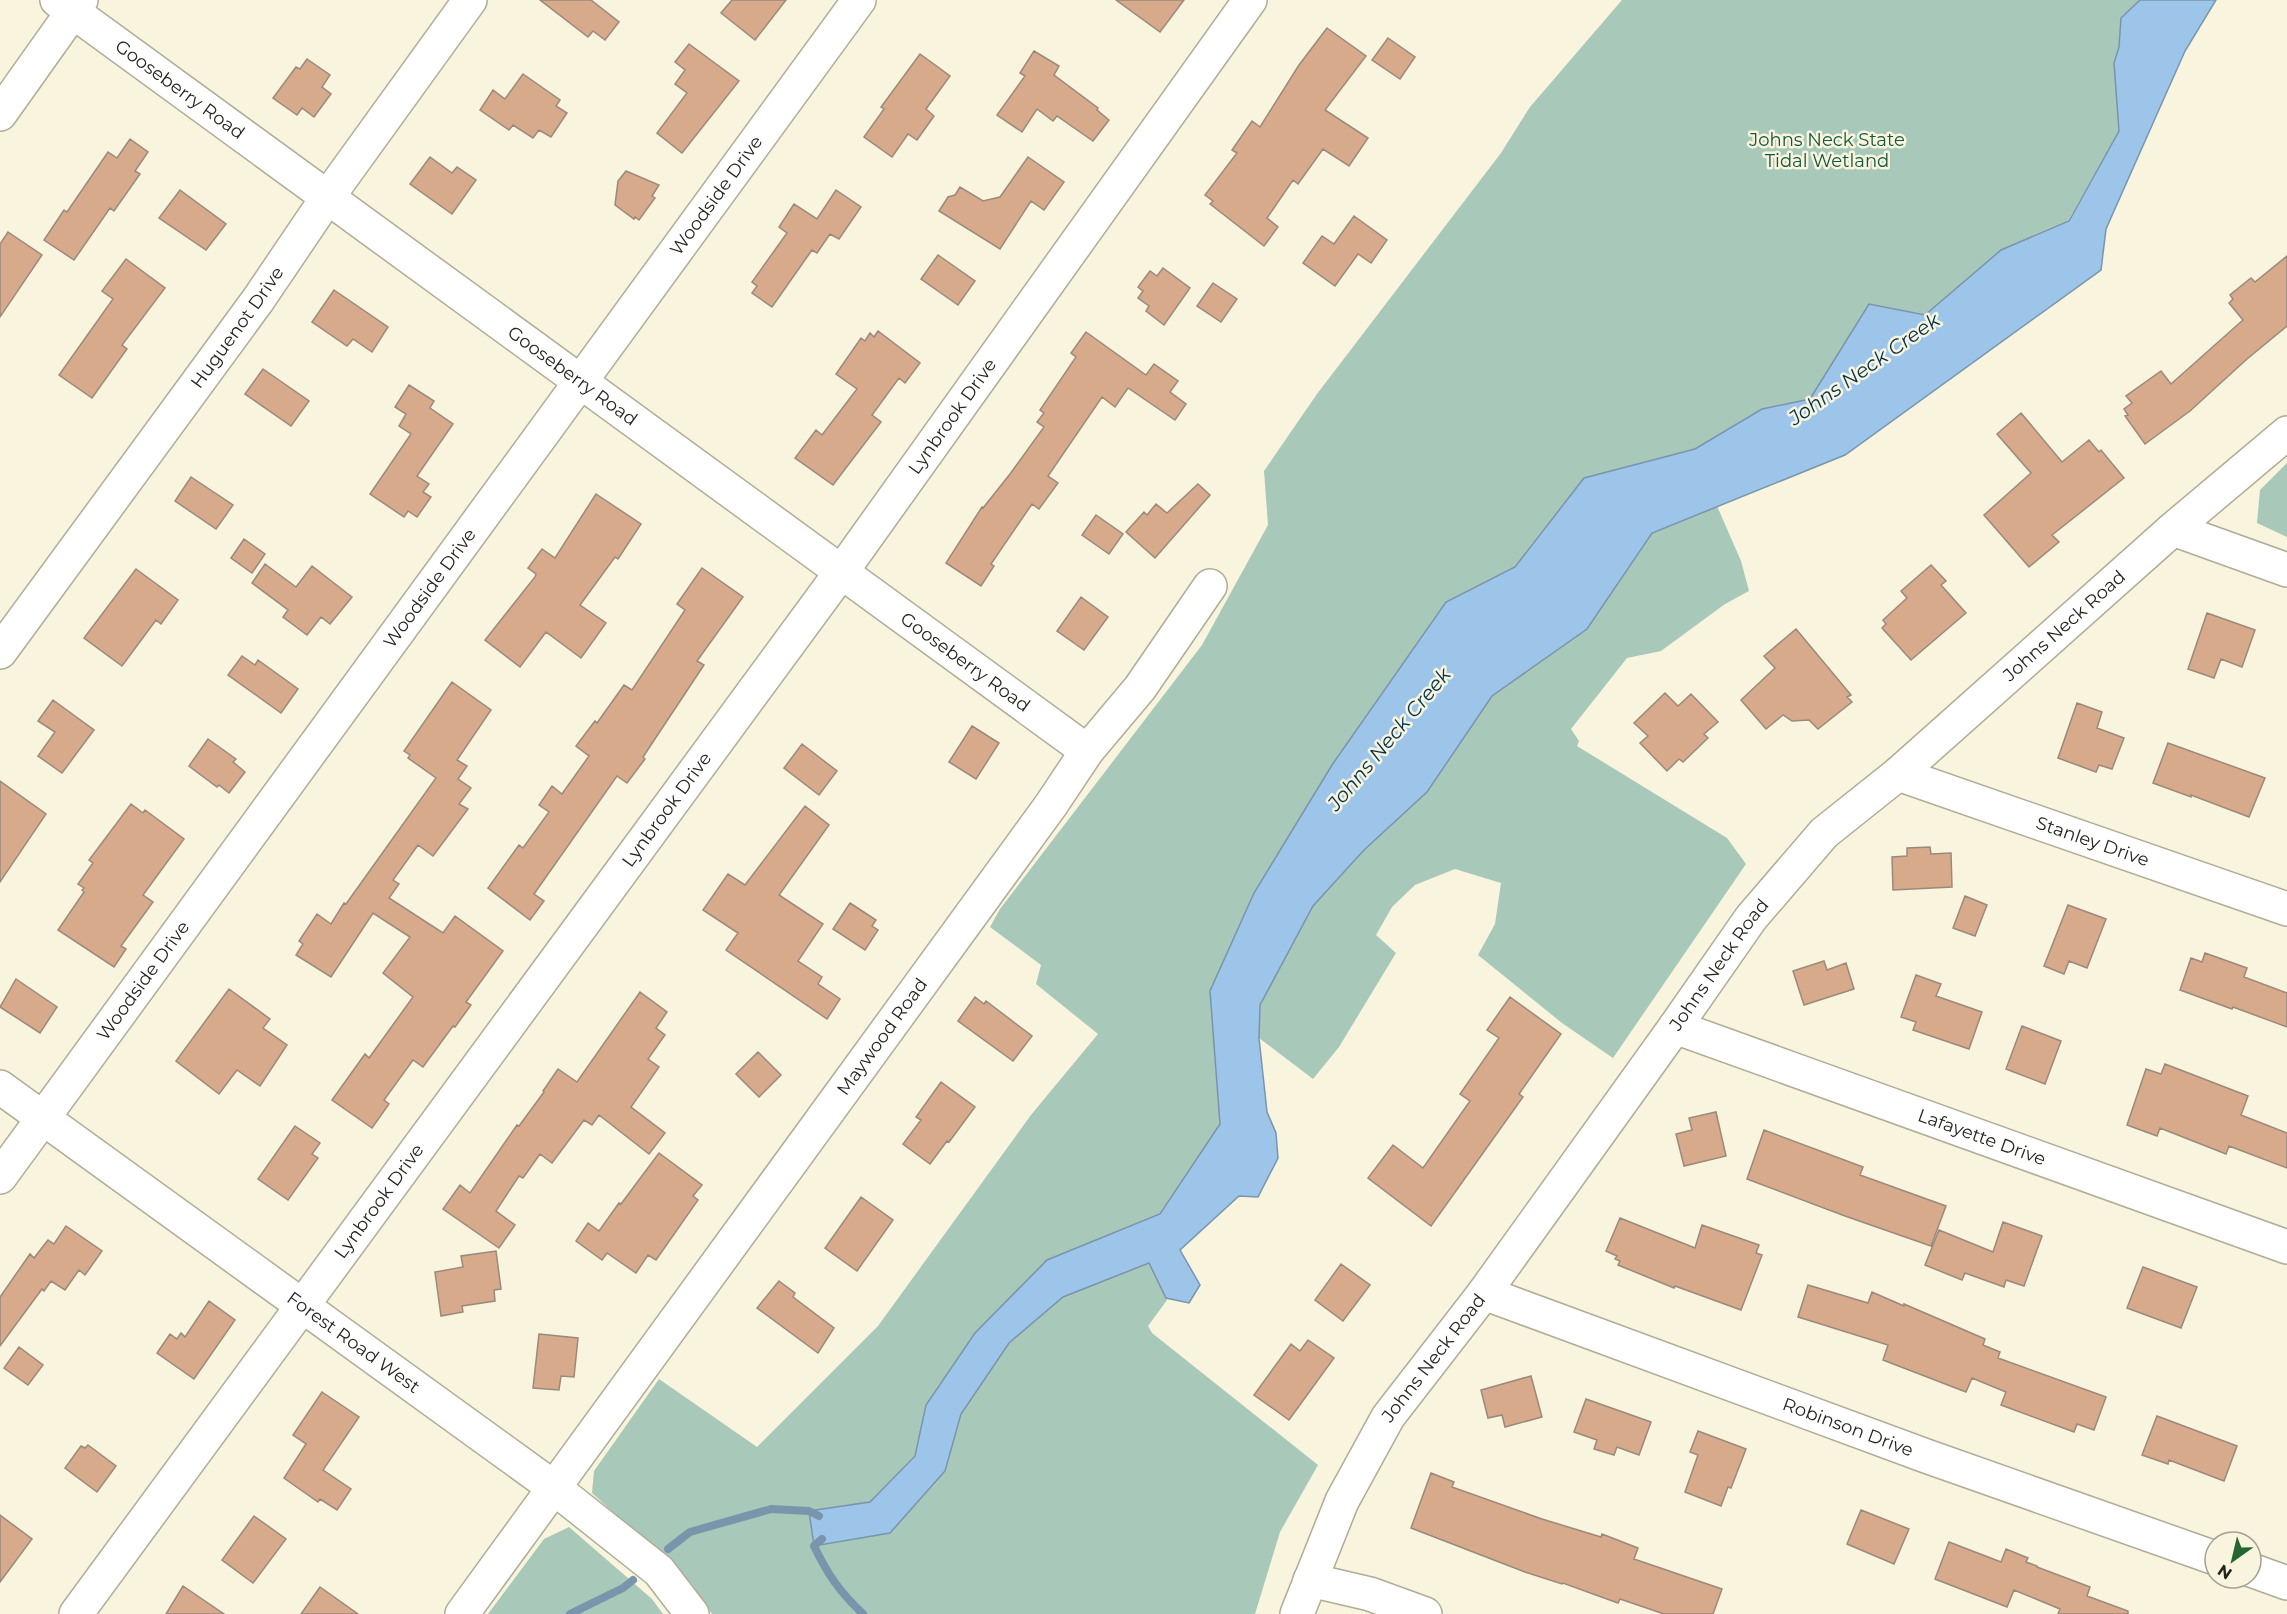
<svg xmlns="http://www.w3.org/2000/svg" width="2287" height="1614" viewBox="0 0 2287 1614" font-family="Montserrat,sans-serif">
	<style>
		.green { fill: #a8c8b9 }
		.water { fill: #9cc5e9; stroke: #7995ac; stroke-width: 1.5 }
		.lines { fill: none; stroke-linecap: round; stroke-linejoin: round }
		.stream { stroke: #7995ac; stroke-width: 8 }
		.building { fill: #d6aa8a; stroke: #9c897c; stroke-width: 1.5 }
		.minor-casing { stroke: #b0ac97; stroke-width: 36 }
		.minor { stroke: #fff; stroke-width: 33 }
		.labels { text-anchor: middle; stroke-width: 5; stroke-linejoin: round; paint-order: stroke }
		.street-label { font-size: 18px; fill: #26241c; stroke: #f8f4dd }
		.park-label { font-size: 18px; fill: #12573f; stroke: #f8f4dd }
		.water-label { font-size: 20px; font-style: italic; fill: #003152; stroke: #f8f4dd }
	</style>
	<rect width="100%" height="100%" fill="#f8f4dd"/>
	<path class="green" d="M 1622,0 L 2141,0 L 2121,18 L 2119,47 L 2114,63 L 2119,131 L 2068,221 L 2001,250 L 1925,315 L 1869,304 L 1810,399 L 1762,409 L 1695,449 L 1584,478 L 1515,567 L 1446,602 L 1332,765 L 1254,893 L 1210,991 L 1220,1124 L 1160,1214 L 1047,1260 L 975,1333 L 926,1405 L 915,1455 L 870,1502 L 814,1545 L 945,1471 L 961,1414 L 1009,1343 L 1063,1297 L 1149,1263 L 1167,1300 L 1148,1326 L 1152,1333 L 1318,1465 L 1280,1532 L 1255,1614 L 712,1614 L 691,1583 L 592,1493 L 594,1471 L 659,1379 L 757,1447 L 878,1326 L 1031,1115 L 1098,1034 L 1036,984 L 1041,965 L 990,927 L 1000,909 L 1202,645 L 1268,525 L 1264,471 L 1317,394 L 1501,153 L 1530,107 Z
		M 2287,463 L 2287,537 L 2257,523 L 2260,490 Z
		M 1717,506 L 1741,561 L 1749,591 L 1725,604 L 1661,651 L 1627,658 L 1571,729 L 1579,741 L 1577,746 L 1727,838 L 1746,864 L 1613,1058 L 1562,1023 L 1478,955 L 1495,924 L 1501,883 L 1455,869 L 1415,885 L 1392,907 L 1376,935 L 1396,953 L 1339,1047 L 1313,1079 L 1259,1038 L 1260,1005 L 1313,906 L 1364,850 L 1427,792 L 1492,696 L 1587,629 L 1652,533 Z
		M 569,1527 L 652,1599 L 663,1614 L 488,1614 L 544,1539 Z"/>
	<path class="water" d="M 2140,0 L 2216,0 L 2185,51 L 2106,229 L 2101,270 L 1845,455 L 1652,533 L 1587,629 L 1492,696 L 1427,792 L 1364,850 L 1313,906 L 1260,1005 L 1259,1038 L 1267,1112 L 1276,1133 L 1278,1158 L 1258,1197 L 1239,1196 L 1180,1250 L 1200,1285 L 1189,1303 L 1166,1298 L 1149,1263 L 1063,1297 L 1009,1343 L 961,1414 L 945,1471 L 890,1533 L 814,1546 L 809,1511 L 870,1502 L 915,1456 L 926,1405 L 975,1333 L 1047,1260 L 1160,1214 L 1220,1124 L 1210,991 L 1254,893 L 1332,765 L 1446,602 L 1515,567 L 1584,478 L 1695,449 L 1762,409 L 1810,399 L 1869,304 L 1925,315 L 2001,250 L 2069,221 L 2119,131 L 2114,63 L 2119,47 L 2121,18 Z"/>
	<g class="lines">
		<path class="stream" d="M 822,1539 L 814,1546 C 828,1575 839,1591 863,1614
			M 668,1549 L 690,1532 L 771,1509 L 809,1511 L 819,1516
			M 570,1614 L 623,1588 L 633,1580"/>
	</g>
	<path class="building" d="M 540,0 L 591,0 L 619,22 L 605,40 L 593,31 L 588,37 Z
		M 732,0 L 786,0 L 755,40 L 721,13 Z
		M 1116,0 L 1184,0 L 1160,32 Z
		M 1327,28 L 1366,56 L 1325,110 L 1368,138 L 1349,166 L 1323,149 L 1298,184 L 1293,180 L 1267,218 L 1278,227 L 1264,246 L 1210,204 L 1213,201 L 1205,195 L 1237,153 L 1232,150 L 1252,121 L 1260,127 L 1299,65 Z
		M 1388,38 L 1415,57 L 1400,79 L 1372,60 Z
		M 689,44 L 739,81 L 682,153 L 657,133 L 687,93 L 675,84 L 685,70 L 675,62 Z
		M 1034,51 L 1059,66 L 1054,75 L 1098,108 L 1097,110 L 1109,120 L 1093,141 L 1057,116 L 1053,121 L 1037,109 L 1022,132 L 997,115 L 1025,76 L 1020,73 Z
		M 920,54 L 950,76 L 926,109 L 934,116 L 917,140 L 908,134 L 892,157 L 864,137 L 884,109 L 881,107 Z
		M 307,59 L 330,75 L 322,87 L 331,94 L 314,117 L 302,108 L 297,115 L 273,98 L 296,67 L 300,69 Z
		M 523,74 L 560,100 L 556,106 L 567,113 L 551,137 L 539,130 L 533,138 L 513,125 L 509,130 L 480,110 L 493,90 L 505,99 Z
		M 130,139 L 148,152 L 135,171 L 140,174 L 114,211 L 110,208 L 74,260 L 44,240 L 64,210 L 67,212 L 108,152 L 117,158 Z
		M 430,157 L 452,173 L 457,167 L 476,180 L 452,214 L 410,184 Z
		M 1028,157 L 1064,182 L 1044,210 L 1031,201 L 1000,249 L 939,211 L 948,197 L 955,195 L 960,187 L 983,201 L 1000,197 Z
		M 626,171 L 659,185 L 652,196 L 655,198 L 639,220 L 635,217 L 634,219 L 615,205 L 618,181 Z
		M 180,190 L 226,224 L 206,250 L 159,218 Z
		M 836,190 L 861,207 L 839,239 L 830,234 L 817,253 L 812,250 L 772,307 L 752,293 L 757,286 L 752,282 L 787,233 L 779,227 L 794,204 L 817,219 Z
		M 1354,216 L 1387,240 L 1371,263 L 1358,254 L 1335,286 L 1303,263 L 1322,236 L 1334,244 Z
		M 8,232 L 42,255 L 0,317 L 0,244 Z
		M 938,255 L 975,281 L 958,305 L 921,279 Z
		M 2287,256 L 2287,326 L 2247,359 L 2190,411 L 2145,444 L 2125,416 L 2128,415 L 2124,409 L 2132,403 L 2126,396 L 2161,371 L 2171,384 L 2243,320 L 2229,303 L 2233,299 L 2230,295 L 2251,278 L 2255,282 Z
		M 126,259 L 165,288 L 122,345 L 127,349 L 92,398 L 59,375 L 113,299 L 102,291 Z
		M 1163,268 L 1190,288 L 1164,325 L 1146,311 L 1149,306 L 1138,298 L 1143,291 L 1138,287 L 1150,271 L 1157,276 Z
		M 1213,283 L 1237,299 L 1221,322 L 1197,306 Z
		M 334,290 L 388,327 L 372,352 L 353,339 L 347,346 L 312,322 Z
		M 878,331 L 920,363 L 905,383 L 899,378 L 872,415 L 881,422 L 833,485 L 795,458 L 816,430 L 822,435 L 857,389 L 836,374 L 861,338 L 865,341 L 870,333 L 874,337 Z
		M 1086,332 L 1146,375 L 1154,364 L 1178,381 L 1170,392 L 1186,404 L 1175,420 L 1128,388 L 1115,407 L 1102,397 L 1048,476 L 1058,483 L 1039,509 L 1032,504 L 991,564 L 994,566 L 981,586 L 946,563 L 982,507 L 983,508 L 1010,474 L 1044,427 L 1037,422 L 1044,413 L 1040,410 L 1076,357 L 1071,353 Z
		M 263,369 L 309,401 L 291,426 L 245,394 Z
		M 409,385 L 434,401 L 430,408 L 453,424 L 417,476 L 429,484 L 423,492 L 431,497 L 417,517 L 408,511 L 404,517 L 370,494 L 411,434 L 399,426 L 406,414 L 395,407 Z
		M 2021,413 L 2062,462 L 2089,440 L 2099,452 L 2101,450 L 2124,478 L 2052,535 L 2059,542 L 2029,567 L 1984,515 L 2031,473 L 1997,434 Z
		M 191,477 L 233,505 L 216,529 L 175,501 Z
		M 1198,484 L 1210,495 L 1155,558 L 1126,532 L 1144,512 L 1147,515 L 1156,504 L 1167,513 Z
		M 596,494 L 641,524 L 618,559 L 615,557 L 580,605 L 606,623 L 581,658 L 546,632 L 520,667 L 485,640 L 535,577 L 536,574 L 528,568 L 542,549 L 555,558 Z
		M 1096,515 L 1123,534 L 1109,554 L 1082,535 Z
		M 244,539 L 265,554 L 252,573 L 231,558 Z
		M 265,564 L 296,587 L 312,566 L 352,597 L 330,624 L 321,617 L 307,635 L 283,617 L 288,610 L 252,583 Z
		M 1931,565 L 1946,581 L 1941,585 L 1966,613 L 1911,660 L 1882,628 L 1886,624 L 1883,620 L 1907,598 L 1901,591 Z
		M 702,568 L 743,597 L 697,661 L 704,665 L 643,757 L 645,759 L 627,783 L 617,776 L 534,894 L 544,901 L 530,920 L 488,888 L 519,845 L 523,848 L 549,812 L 539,805 L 552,786 L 562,794 L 589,756 L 576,746 L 595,721 L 597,723 L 624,685 L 632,690 L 685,610 L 677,604 Z
		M 136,569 L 178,600 L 161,624 L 156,620 L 122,666 L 84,638 Z
		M 1081,597 L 1108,617 L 1084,650 L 1057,631 Z
		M 2207,613 L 2255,630 L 2242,667 L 2221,659 L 2214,678 L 2188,669 Z
		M 1796,629 L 1851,695 L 1847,697 L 1852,702 L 1818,729 L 1809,720 L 1792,721 L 1783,715 L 1766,729 L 1741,700 L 1775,668 L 1764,656 Z
		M 242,656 L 255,665 L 258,660 L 298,689 L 281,713 L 228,675 Z
		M 452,682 L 491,710 L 457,760 L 467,766 L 458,779 L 471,788 L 459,804 L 468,809 L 433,856 L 418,845 L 393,880 L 399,884 L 389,898 L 443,933 L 455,916 L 503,951 L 466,1002 L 471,1005 L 455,1027 L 453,1026 L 423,1067 L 413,1060 L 384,1100 L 389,1104 L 372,1128 L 332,1100 L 365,1054 L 369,1058 L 413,997 L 383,973 L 410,937 L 373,913 L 331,977 L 296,955 L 303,944 L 299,941 L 317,914 L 331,924 L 344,903 L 346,904 L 436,778 L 408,758 L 410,755 L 404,751 Z
		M 1665,693 L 1678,706 L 1691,694 L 1718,722 L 1704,734 L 1708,738 L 1683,762 L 1679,759 L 1667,771 L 1640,743 L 1648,736 L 1634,723 Z
		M 53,700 L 94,730 L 62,773 L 38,756 L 55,732 L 38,721 Z
		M 2077,703 L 2102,712 L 2097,728 L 2124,738 L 2112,769 L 2099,765 L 2096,772 L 2058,758 Z
		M 972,726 L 999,743 L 976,779 L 949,762 Z
		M 208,739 L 236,759 L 233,762 L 245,772 L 229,793 L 219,785 L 217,787 L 189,766 Z
		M 2168,743 L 2265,778 L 2249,817 L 2191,795 L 2191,797 L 2153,783 Z
		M 802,744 L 837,771 L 819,795 L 784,768 Z
		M 0,781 L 46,814 L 0,882 Z
		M 131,804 L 143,813 L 145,810 L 184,839 L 143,895 L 153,902 L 121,946 L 126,949 L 114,967 L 58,930 L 84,892 L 82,890 L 84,888 L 78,884 L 93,863 L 89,860 Z
		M 805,806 L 829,825 L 779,895 L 823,924 L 798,961 L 822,977 L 818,984 L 840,999 L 827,1019 L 726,950 L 738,933 L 703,910 L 728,874 L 745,885 Z
		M 1930,847 L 1931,854 L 1951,853 L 1952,887 L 1893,890 L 1892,857 L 1907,856 L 1907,848 Z
		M 1965,896 L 1987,905 L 1975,936 L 1953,928 Z
		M 850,903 L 876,920 L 872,926 L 878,930 L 865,950 L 833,929 Z
		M 2068,905 L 2106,919 L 2087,968 L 2069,961 L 2064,974 L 2044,966 Z
		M 2205,953 L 2247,968 L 2244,977 L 2287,993 L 2287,1027 L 2233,1007 L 2232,1009 L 2180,990 L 2191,958 L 2202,962 Z
		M 1824,961 L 1827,970 L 1846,963 L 1854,989 L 1804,1005 L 1793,971 Z
		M 1916,975 L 1941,984 L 1936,996 L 1982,1012 L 1969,1049 L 1913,1030 L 1916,1022 L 1901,1017 Z
		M 16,979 L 57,1007 L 40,1033 L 0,1007 Z
		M 229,989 L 270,1019 L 263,1028 L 287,1045 L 260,1086 L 237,1070 L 219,1094 L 176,1061 Z
		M 640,992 L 667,1012 L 656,1028 L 665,1035 L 648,1059 L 659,1067 L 631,1107 L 665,1133 L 649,1154 L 599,1115 L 592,1125 L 584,1120 L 552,1163 L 540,1154 L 523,1178 L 519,1176 L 496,1211 L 515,1225 L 499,1248 L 443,1209 L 460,1185 L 470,1193 L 517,1125 L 519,1126 L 544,1092 L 543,1091 L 558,1069 L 577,1082 Z
		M 975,997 L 984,1004 L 986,1001 L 1032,1036 L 1013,1061 L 958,1021 Z
		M 1510,997 L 1561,1034 L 1519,1094 L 1523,1097 L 1431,1226 L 1368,1178 L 1393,1145 L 1423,1168 L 1470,1101 L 1460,1094 L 1499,1038 L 1487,1030 Z
		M 2022,1026 L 2061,1041 L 2045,1084 L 2006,1069 Z
		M 758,1052 L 781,1075 L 759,1097 L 736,1074 Z
		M 2165,1064 L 2248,1096 L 2241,1115 L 2287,1133 L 2287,1168 L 2229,1146 L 2226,1154 L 2160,1128 L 2157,1136 L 2127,1125 L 2146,1069 L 2161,1074 Z
		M 941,1082 L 975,1107 L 949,1142 L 947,1141 L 930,1164 L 903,1144 L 921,1120 L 916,1117 Z
		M 1716,1112 L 1726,1156 L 1684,1166 L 1676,1134 L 1692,1130 L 1689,1118 Z
		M 295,1126 L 320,1143 L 312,1154 L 318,1158 L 288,1200 L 258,1179 Z
		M 1764,1130 L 1863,1167 L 1860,1175 L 1946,1206 L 1931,1246 L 1845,1216 L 1747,1179 Z
		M 659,1153 L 702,1185 L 693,1196 L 698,1200 L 656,1260 L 648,1255 L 636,1273 L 607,1253 L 602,1260 L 576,1241 L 588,1223 L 599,1231 L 619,1203 L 621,1204 Z
		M 861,1197 L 893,1220 L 857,1271 L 825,1248 Z
		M 1620,1218 L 1695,1248 L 1702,1225 L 1759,1245 L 1756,1253 L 1762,1255 L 1741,1310 L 1675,1286 L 1674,1288 L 1618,1265 L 1620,1261 L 1615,1259 L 1617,1256 L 1606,1251 Z
		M 2003,1222 L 2042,1236 L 2024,1286 L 2006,1280 L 2004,1287 L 1965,1273 L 1962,1280 L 1925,1265 L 1939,1230 L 1993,1252 Z
		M 66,1226 L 102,1251 L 85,1275 L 79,1270 L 65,1290 L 51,1281 L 44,1291 L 42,1289 L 0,1346 L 0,1297 L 30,1254 L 34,1258 L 48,1240 L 54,1244 Z
		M 496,1251 L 501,1289 L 494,1290 L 495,1301 L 462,1306 L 463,1312 L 441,1316 L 435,1272 L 463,1267 L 461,1256 Z
		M 1341,1264 L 1370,1285 L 1343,1321 L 1315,1300 Z
		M 2143,1267 L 2197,1287 L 2181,1328 L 2127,1308 Z
		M 779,1281 L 795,1293 L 793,1297 L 834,1328 L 818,1353 L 757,1308 Z
		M 1808,1285 L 1868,1303 L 1872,1292 L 1904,1306 L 1904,1304 L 1985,1339 L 1983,1345 L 2000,1352 L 1998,1358 L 2106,1397 L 2094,1430 L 2077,1424 L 2074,1432 L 2001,1405 L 2006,1392 L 1972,1378 L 1966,1392 L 1883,1360 L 1888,1345 L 1798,1317 Z
		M 209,1301 L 235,1320 L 194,1379 L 157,1353 L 170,1334 L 177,1339 L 181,1333 L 185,1337 Z
		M 539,1334 L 578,1338 L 574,1377 L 561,1376 L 559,1390 L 533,1388 Z
		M 1308,1340 L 1334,1358 L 1289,1420 L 1254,1395 L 1291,1344 L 1300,1351 Z
		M 19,1347 L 43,1365 L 28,1385 L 4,1368 Z
		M 1531,1376 L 1542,1417 L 1505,1427 L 1502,1415 L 1488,1418 L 1481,1390 Z
		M 322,1392 L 359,1417 L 323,1470 L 351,1489 L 337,1510 L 320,1499 L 318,1502 L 284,1478 L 306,1444 L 293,1435 Z
		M 1586,1399 L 1651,1422 L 1639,1455 L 1617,1447 L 1614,1455 L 1594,1449 L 1597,1440 L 1574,1432 Z
		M 2157,1416 L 2237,1446 L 2224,1481 L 2169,1460 L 2168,1464 L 2142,1455 Z
		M 1698,1431 L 1746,1449 L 1731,1488 L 1728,1487 L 1721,1506 L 1685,1492 L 1698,1455 L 1690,1452 Z
		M 88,1445 L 116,1466 L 97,1492 L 65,1468 L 81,1446 L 85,1448 Z
		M 1431,1473 L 1454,1482 L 1452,1487 L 1542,1519 L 1601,1537 L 1602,1534 L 1638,1548 L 1634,1559 L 1722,1589 L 1713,1614 L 1664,1614 L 1620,1599 L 1618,1603 L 1563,1583 L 1562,1584 L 1525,1572 L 1411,1528 Z
		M 1861,1510 L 1909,1529 L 1894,1564 L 1847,1544 Z
		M 0,1515 L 32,1539 L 0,1582 Z
		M 254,1516 L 286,1539 L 253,1583 L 222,1560 Z
		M 1949,1542 L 2001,1562 L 2006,1549 L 2028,1558 L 2026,1562 L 2037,1566 L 2037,1567 L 2090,1587 L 2087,1596 L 2128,1611 L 2128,1614 L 2058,1614 L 2060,1609 L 2014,1590 L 2007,1607 L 1935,1579 Z
		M 183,1586 L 224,1614 L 166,1614 Z
		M 320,1587 L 358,1614 L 301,1614 Z"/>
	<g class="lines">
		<defs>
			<g id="minor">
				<path id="s1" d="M 57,0 L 1087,751"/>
				<path d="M 0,114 L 81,0"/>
				<path d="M 2173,529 L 2287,570"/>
				<path id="s2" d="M 0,652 L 258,300 L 327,198 L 470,0"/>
				<path id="s3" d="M 1898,774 L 2287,909"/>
				<path id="s4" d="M 1675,1027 L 2287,1247"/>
				<path id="s5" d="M 0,1087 L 553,1487 L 659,1571 L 692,1614"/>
				<path id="s6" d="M 0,1177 L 859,0"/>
				<path id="s7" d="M 1484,1293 L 1926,1456 L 2215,1558"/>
				<path d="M 2251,1570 L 2287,1583"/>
				<path d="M 1310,1580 L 1370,1594 L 1425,1614"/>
				<path id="s8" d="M 76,1614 L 842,571 L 1250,0"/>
				<path id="s9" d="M 462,1614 L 1051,805 L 1087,751 L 1140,688 L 1210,586"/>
				<path id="s10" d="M 1297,1614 L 1342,1501 L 1388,1417 L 1484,1293 L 1675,1027 L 1751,918 L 1824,833 L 1898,774 L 2173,529 L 2287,433"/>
			</g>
		</defs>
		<use href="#minor" class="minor-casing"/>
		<use href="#minor" class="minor"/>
	</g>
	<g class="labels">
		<g class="street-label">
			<text dy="6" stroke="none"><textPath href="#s1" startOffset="152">Gooseberry Road</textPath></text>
			<text dy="6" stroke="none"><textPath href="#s6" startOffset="1215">Woodside Drive</textPath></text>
			<text dy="6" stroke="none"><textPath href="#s2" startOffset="402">Huguenot Drive</textPath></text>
			<text dy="6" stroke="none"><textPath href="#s1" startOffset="638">Gooseberry Road</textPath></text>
			<text dy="6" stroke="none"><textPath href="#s8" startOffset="1484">Lynbrook Drive</textPath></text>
			<text dy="6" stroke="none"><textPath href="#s6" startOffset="729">Woodside Drive</textPath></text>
			<text dy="6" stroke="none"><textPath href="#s10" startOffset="1264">Johns Neck Road</textPath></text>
			<text dy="6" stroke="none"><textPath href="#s1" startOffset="1124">Gooseberry Road</textPath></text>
			<text dy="6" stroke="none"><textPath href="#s8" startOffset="998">Lynbrook Drive</textPath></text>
			<text dy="6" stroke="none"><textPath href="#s3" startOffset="206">Stanley Drive</textPath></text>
			<text dy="6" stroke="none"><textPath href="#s10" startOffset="778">Johns Neck Road</textPath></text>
			<text dy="6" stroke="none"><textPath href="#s6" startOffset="243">Woodside Drive</textPath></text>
			<text dy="6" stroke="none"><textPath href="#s9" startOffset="714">Maywood Road</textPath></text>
			<text dy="6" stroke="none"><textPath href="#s4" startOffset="326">Lafayette Drive</textPath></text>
			<text dy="6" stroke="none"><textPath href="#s8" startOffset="512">Lynbrook Drive</textPath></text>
			<text dy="6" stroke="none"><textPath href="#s5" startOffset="436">Forest Road West</textPath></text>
			<text dy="6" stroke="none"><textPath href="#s10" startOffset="292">Johns Neck Road</textPath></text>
			<text dy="6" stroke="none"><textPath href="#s7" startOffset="388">Robinson Drive</textPath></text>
		</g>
		<g class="park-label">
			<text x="1827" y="146">Johns Neck State<tspan x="1827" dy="21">Tidal Wetland</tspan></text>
		</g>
		<g class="water-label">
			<text transform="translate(1864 369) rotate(-35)" y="7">Johns Neck Creek</text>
			<text transform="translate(1389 739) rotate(-50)" y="7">Johns Neck Creek</text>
		</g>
	</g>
	<g transform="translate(2233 1560) rotate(214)"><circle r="28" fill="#f8f4dd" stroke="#a4a190" stroke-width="1.5"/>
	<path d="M0-4.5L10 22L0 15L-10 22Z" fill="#25652e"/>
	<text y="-9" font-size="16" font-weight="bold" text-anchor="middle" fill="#26241c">N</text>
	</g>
</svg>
